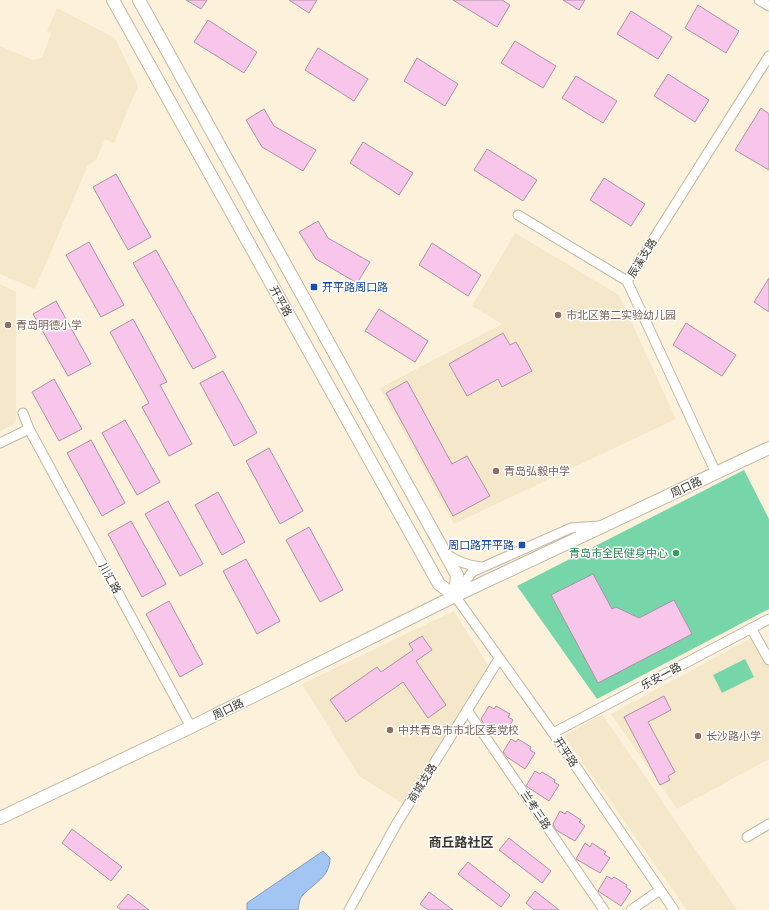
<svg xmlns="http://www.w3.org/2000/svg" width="769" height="910" viewBox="0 0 769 910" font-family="Quicksand,'Noto Sans SC',sans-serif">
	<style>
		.built { fill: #f4e7ca }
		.green { fill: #76d6aa }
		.water { fill: #a3c5f3; stroke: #839ab7 }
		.building { fill: #f8c5eb; stroke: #a895a3 }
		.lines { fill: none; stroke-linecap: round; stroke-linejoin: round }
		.minor-casing { stroke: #c2b8a3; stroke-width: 11 }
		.major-casing { stroke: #c2b8a3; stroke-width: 14 }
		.minor { stroke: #fff; stroke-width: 9 }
		.major { stroke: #fff; stroke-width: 12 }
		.transit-dot { fill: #1a4fb4; stroke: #fff; stroke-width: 1.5 }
		.education-dot { fill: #8d6e63; stroke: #fff; stroke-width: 1.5 }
		.leisure-dot { fill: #2e9e5b; stroke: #fff; stroke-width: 1.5 }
		.labels { text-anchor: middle; stroke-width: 3; stroke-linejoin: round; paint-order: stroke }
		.street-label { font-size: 11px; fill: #38352c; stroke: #fff }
		.transit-label { font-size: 11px; fill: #164399; stroke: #fff; text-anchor: start }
		.education-label { font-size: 11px; fill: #785e54; stroke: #fff; text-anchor: start }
		.leisure-label { font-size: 11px; fill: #27864d; stroke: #fff; text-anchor: end }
		.quarter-label { font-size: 13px; font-weight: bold; fill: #38352c; stroke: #fff }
	</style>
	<rect width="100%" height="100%" fill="#fcf2dc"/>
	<path class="built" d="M 57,8 L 115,38 L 138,86 L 114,143 L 105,139 L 96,160 L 88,165 L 35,289 L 0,274 L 0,46 L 33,60 L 42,58 L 51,33 L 47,31 Z
		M 515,233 L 619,295 L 676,419 L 454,524 L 380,388 L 502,324 L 472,306 Z
		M 0,284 L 16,292 L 16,423 L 0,431 Z
		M 454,611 L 488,665 L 404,804 L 359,776 L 302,684 Z
		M 753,637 L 769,663 L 769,759 L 677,809 L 611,714 Z
		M 602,714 L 737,910 L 687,910 L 564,736 Z"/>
	<path class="green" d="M 744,470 L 769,519 L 769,609 L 597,699 L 517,586 Z
		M 745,659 L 754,677 L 722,693 L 713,675 Z"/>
	<path class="water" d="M 323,851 L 330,858 C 330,877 314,883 303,895 C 299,899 299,905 298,910 L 247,910 L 247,903 Z"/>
	<path class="building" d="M 186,0 L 207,0 L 201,9 Z
		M 289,0 L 317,0 L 309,13 Z
		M 453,0 L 502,0 L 510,5 L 497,27 Z
		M 563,0 L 585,0 L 579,10 Z
		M 698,5 L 739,31 L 726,53 L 685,28 Z
		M 631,11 L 672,37 L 658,59 L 617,34 Z
		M 208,20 L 257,52 L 244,73 L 194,42 Z
		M 515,41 L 556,66 L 543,88 L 501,63 Z
		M 318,48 L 368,79 L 354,101 L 305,70 Z
		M 417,58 L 458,84 L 445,106 L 404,81 Z
		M 668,74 L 709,100 L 695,122 L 654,96 Z
		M 576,76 L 617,101 L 603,123 L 562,98 Z
		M 761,108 L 769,114 L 769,170 L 735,150 Z
		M 264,109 L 274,126 L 316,150 L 303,171 L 262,147 L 246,120 Z
		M 363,142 L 413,173 L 399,195 L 350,163 Z
		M 487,149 L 537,180 L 523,201 L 474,170 Z
		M 116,174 L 151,237 L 128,250 L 93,187 Z
		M 604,178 L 645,204 L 631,226 L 590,200 Z
		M 318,221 L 328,238 L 370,262 L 357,283 L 316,259 L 299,232 Z
		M 89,242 L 124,305 L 101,317 L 66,255 Z
		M 432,243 L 481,275 L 468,296 L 419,265 Z
		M 156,250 L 216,357 L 193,369 L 133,263 Z
		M 769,278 L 769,312 L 754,302 Z
		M 56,301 L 91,364 L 68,376 L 33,314 Z
		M 379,309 L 428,341 L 415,362 L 365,331 Z
		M 133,319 L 167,382 L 160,385 L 192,444 L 169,456 L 142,407 L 149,403 L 110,332 Z
		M 686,323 L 736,355 L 722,376 L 673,345 Z
		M 503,333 L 510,345 L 516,342 L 532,371 L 502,387 L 498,379 L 467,396 L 449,364 Z
		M 223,371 L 257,433 L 234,446 L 200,383 Z
		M 54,379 L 82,429 L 59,441 L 32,392 Z
		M 407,381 L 452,464 L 467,456 L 490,496 L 453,516 L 386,393 Z
		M 125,420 L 160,482 L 137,495 L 102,433 Z
		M 91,440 L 125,503 L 102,516 L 67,453 Z
		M 269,448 L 303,511 L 280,524 L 246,461 Z
		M 218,492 L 245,542 L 222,555 L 195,505 Z
		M 168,501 L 203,564 L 180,576 L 145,514 Z
		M 131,521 L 166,584 L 142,597 L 108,534 Z
		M 309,527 L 343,590 L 320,602 L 286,540 Z
		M 246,559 L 280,621 L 257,634 L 223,571 Z
		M 593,574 L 612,609 L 616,607 L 639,618 L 674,600 L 692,634 L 598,683 L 551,595 Z
		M 169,601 L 203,664 L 180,677 L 146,614 Z
		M 422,636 L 432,650 L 416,661 L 446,705 L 428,718 L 403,682 L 346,722 L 330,700 L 377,667 L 381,672 L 413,650 L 409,644 Z
		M 664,696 L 671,710 L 648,722 L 675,772 L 668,776 L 670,780 L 660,785 L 624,717 Z
		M 489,706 L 494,709 L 496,706 L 510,714 L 508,717 L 513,720 L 504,736 L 484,724 L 481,719 Z
		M 511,739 L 516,742 L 518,739 L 531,747 L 530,750 L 535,753 L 525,769 L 507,757 L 503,752 Z
		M 535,771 L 540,774 L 542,772 L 555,780 L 554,782 L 559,785 L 549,801 L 526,786 Z
		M 560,811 L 565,814 L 567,811 L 581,820 L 579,822 L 585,826 L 575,841 L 556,830 L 553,824 Z
		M 72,829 L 122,867 L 111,881 L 62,843 Z
		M 509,838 L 551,871 L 542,883 L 499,850 Z
		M 585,843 L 590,847 L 592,843 L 606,852 L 604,854 L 610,858 L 600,873 L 576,859 Z
		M 468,862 L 510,895 L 501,907 L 458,874 Z
		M 607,876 L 612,879 L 614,877 L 627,885 L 626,887 L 631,891 L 621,906 L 598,891 Z
		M 535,891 L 559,910 L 534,910 L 526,903 Z
		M 429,892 L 453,910 L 428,910 L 420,904 Z
		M 128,894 L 149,910 L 121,910 L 117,907 Z"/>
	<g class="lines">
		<defs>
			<path id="minor" d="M 759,0 L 769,6
				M 518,215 L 627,281
				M 627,281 L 769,56
				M 627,281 L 716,473
				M 23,413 L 29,429 L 191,727
				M 0,443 L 29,429
				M 599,526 L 571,528 L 472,572 L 455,596 L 553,733 L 674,910
				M 446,554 C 458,562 468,566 482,567
				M 751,628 L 769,660
				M 467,710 L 604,910
				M 553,733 L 769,619
				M 747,837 L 769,824
				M 349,910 L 397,823 L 499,659
				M 631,910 L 660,890"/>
			<path id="major" d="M 113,0 L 439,584 L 455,596
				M 139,0 L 457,575 L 455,596
				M 0,818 L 191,727 L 455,596 L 769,448"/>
		</defs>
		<use href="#minor" class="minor-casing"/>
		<use href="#major" class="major-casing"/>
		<use href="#minor" class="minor"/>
		<use href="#major" class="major"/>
	</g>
	<g class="transit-dot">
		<rect x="310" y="283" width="8" height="8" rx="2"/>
		<rect x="518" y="541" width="8" height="8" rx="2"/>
	</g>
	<g class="education-dot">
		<circle cx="558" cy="315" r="4"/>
		<circle cx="8" cy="325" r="4"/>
		<circle cx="496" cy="471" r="4"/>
		<circle cx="390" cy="730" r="4"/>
		<circle cx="698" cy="736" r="4"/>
	</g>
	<circle class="leisure-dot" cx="676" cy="553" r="4"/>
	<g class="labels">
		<g class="street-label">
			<text transform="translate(642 258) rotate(-58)" y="4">辰溪支路</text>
			<text transform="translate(281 301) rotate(61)" y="4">开平路</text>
			<text transform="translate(686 487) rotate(-25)" y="4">周口路</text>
			<text transform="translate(110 578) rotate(61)" y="4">川汇路</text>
			<text transform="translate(661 676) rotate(-28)" y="4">乐安一路</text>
			<text transform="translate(228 709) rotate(-26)" y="4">周口路</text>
			<text transform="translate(566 752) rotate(56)" y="4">开平路</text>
			<text transform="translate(422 783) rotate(-58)" y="4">商城支路</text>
			<text transform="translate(536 810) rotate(56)" y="4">兰考三路</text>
		</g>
		<g class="transit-label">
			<text x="322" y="291">开平路周口路</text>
			<text x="514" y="549" text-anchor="end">周口路开平路</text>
		</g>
		<g class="education-label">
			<text x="566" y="319">市北区第二实验幼儿园</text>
			<text x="16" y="329">青岛明德小学</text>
			<text x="504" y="475">青岛弘毅中学</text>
			<text x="398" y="734">中共青岛市市北区委党校</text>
			<text x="706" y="740">长沙路小学</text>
		</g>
		<g class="leisure-label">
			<text x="668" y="557">青岛市全民健身中心</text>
		</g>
		<g class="quarter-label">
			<text x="461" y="847">商丘路社区</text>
		</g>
	</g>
</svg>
